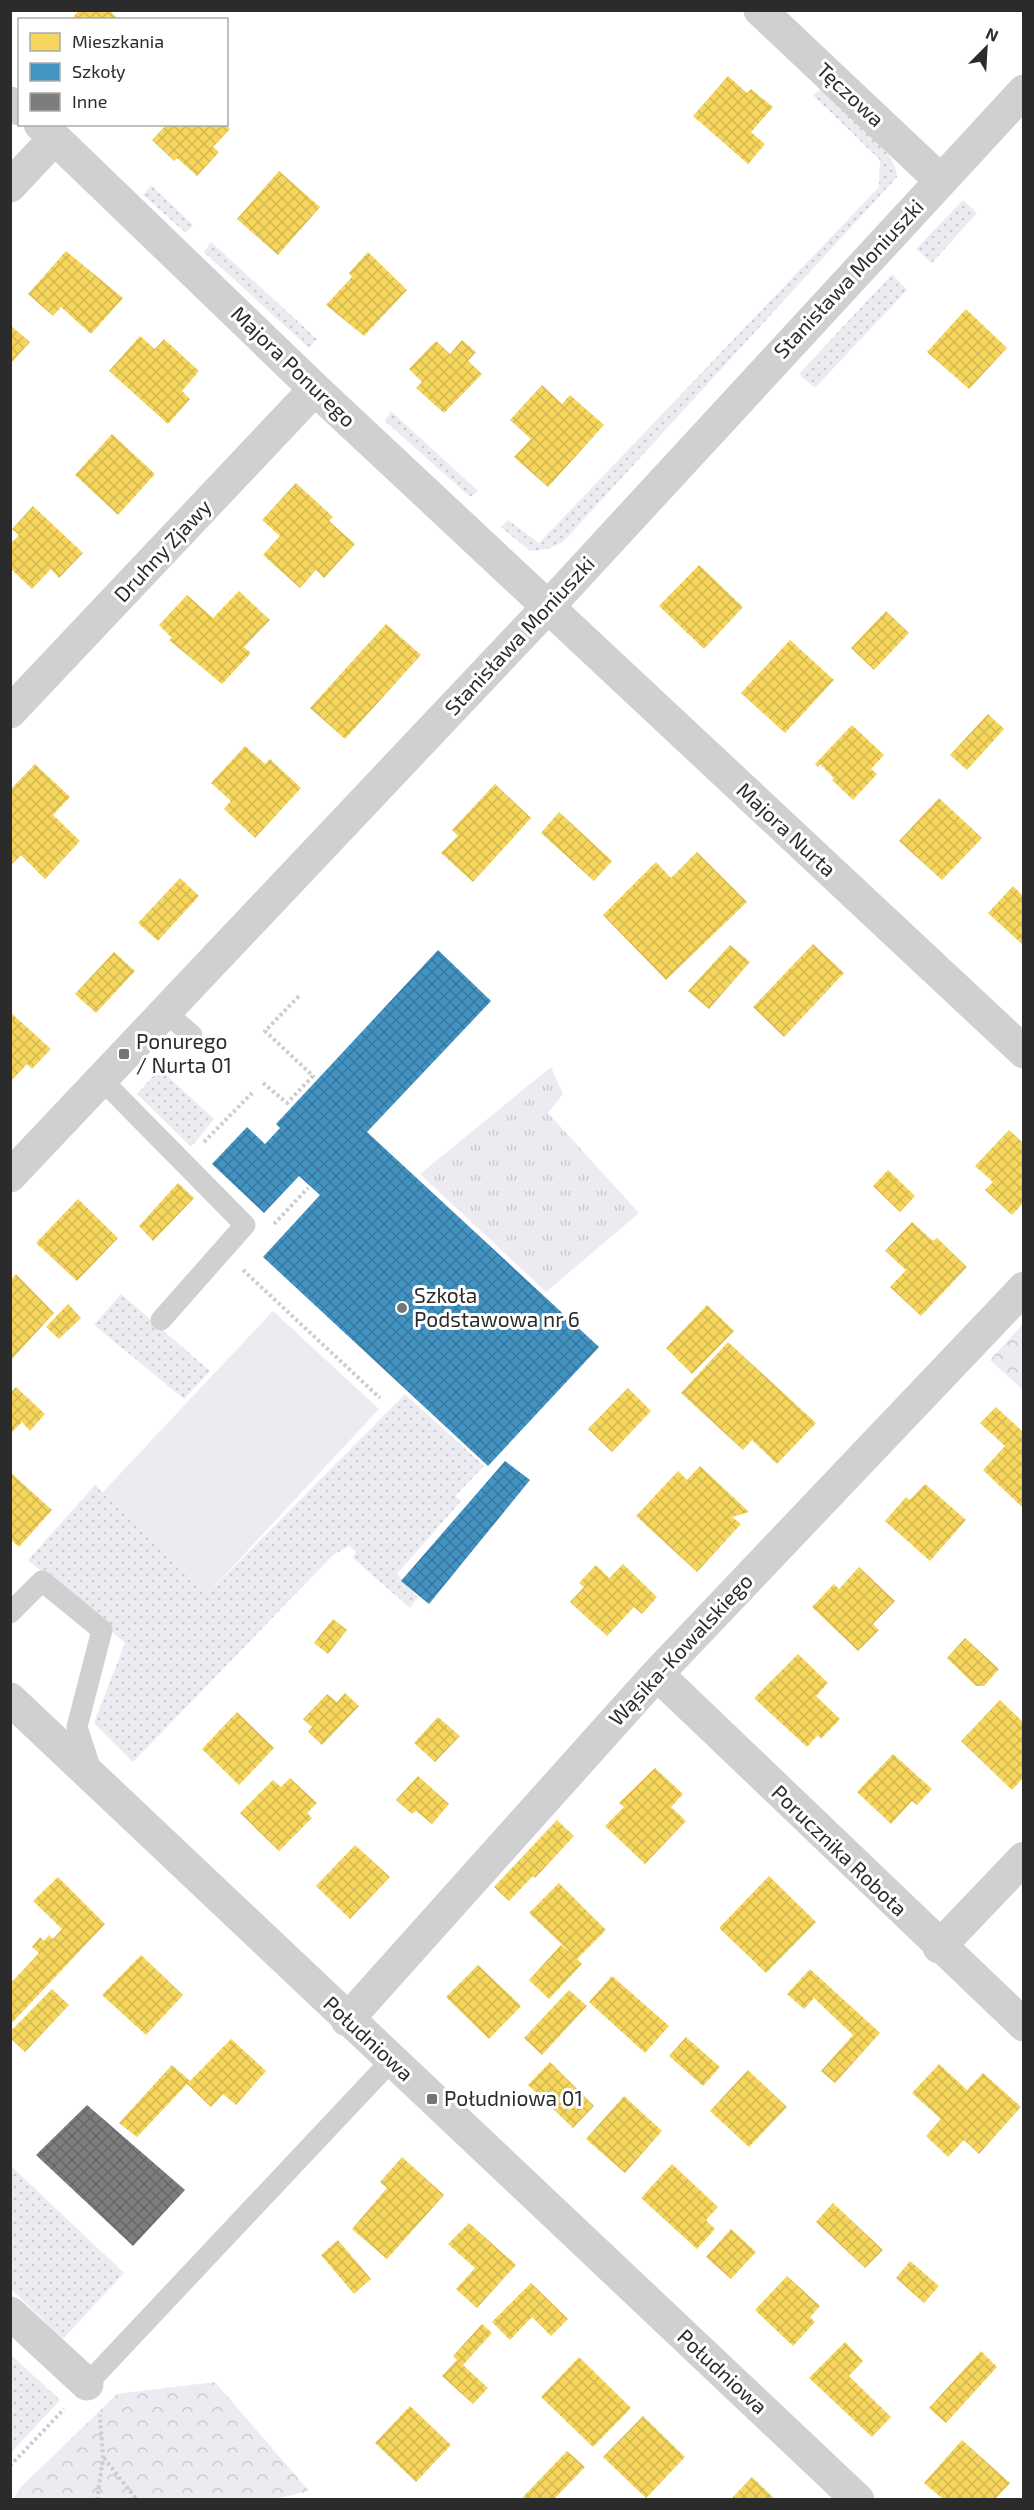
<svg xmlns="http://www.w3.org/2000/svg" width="1034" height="2510" viewBox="0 0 1034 2510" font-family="'Exo 2',sans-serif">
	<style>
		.grass { fill: url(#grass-dots) }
		.forest { fill: url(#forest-crowns) }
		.park { fill: url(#park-tufts) }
		.garden { fill: #ecebf2 }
		.homes { fill: url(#homes-cross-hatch) }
		.schools { fill: url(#schools-cross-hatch) }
		.building { fill: url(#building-cross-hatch) }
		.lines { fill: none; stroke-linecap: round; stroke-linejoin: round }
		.path { stroke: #cdcdcd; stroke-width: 4; stroke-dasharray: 3 3; stroke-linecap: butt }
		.service { stroke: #d0d0d0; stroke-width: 21 }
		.pedestrian { stroke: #d0d0d0; stroke-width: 33 }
		.minor { stroke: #d0d0d0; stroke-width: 33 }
		.tertiary { stroke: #d0d0d0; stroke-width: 33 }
		.poi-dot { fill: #757575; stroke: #fff; stroke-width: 2 }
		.labels { text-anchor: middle; stroke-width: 6; stroke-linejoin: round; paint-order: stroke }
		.street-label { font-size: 21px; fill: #2b2b2b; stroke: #fff }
		.poi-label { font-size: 21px; fill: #2b2b2b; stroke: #fff; text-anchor: start }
	</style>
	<defs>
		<pattern id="grass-dots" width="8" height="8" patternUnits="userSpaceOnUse" patternTransform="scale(1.5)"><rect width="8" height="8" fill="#ecebf2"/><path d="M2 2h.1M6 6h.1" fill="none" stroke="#cbcad0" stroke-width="1.8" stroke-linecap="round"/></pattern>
		<pattern id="forest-crowns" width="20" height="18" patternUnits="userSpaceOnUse" patternTransform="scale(1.5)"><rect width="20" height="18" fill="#ecebf2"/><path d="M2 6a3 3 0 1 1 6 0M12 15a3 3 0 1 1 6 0" fill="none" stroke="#cbcad0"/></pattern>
		<pattern id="park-tufts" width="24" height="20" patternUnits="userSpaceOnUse" patternTransform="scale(1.5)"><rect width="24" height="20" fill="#ecebf2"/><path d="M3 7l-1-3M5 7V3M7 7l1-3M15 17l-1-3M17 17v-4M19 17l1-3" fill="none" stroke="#cbcad0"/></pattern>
		<pattern id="homes-cross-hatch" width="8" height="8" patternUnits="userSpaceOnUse" patternTransform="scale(1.5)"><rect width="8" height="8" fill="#f6d55c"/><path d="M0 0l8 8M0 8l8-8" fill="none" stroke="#d3b750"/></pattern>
		<pattern id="schools-cross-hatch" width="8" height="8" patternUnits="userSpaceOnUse" patternTransform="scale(1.5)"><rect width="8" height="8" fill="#4393c3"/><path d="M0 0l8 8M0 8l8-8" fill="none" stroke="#38789f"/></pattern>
		<pattern id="building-cross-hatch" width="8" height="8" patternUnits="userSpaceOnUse" patternTransform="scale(1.5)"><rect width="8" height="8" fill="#7d7d7d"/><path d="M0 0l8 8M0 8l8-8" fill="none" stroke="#676767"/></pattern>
	</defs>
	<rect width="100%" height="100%" fill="#fff"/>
	<path class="grass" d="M 821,89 C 840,107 898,152 897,177 L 563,542 L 548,549 L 530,551 L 501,527 L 508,520 L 539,543 L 879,187 L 880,160 L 813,95 Z
		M 151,185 L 193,225 L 186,233 L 143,195 Z
		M 963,200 L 977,213 L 932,263 L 916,249 Z
		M 211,242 L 317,339 L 309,348 L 204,252 Z
		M 892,274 L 907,290 L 815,388 L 799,374 Z
		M 391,411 L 478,491 L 470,497 L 385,421 Z
		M 160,1069 L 214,1119 L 191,1147 L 137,1094 Z
		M 121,1294 L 210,1371 L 184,1399 L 94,1325 Z
		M 405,1394 L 484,1466 L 455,1496 L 461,1501 L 397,1574 L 418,1597 L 410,1608 L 353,1558 L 356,1552 L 349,1546 L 333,1555 L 133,1762 L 94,1723 L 125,1643 L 28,1560 L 95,1485 L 209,1592 Z
		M 10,2165 L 124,2273 L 63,2339 L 11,2289 Z
		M 10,2354 L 60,2400 L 11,2453 L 10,2453 Z"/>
	<path class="forest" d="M 1023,1324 L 1023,1390 L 990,1360 Z
		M 215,2382 L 309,2491 L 271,2500 L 13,2499 L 21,2487 L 117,2394 Z"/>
	<path class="park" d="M 551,1067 L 563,1094 L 548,1113 L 639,1213 L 546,1292 L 420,1174 Z"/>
	<path class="garden" d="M 273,1311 L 379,1409 L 209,1592 L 102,1493 Z"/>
	<path class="homes" d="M 79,10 L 109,10 L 119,20 L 71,20 Z
		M 728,76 L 747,93 L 751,89 L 773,107 L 751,132 L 765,144 L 748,164 L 693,116 Z
		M 167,124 L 225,124 L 230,129 L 213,147 L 219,152 L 197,176 L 177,158 L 174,161 L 152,140 Z
		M 279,171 L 320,207 L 278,255 L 237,219 Z
		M 66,251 L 123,298 L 91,334 L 61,307 L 53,316 L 28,294 Z
		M 368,252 L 407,290 L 364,336 L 326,305 L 352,277 L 349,273 Z
		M 966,309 L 1007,348 L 969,389 L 927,352 Z
		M 10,325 L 30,342 L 10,364 Z
		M 140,336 L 155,349 L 164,339 L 199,371 L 182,391 L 190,399 L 168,424 L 109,371 Z
		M 462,340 L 476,352 L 468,361 L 482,374 L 444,413 L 416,388 L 422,382 L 409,369 L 436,341 L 450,354 Z
		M 542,385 L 562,404 L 570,395 L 604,425 L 548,487 L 514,457 L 531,439 L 510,420 Z
		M 112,434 L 155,474 L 118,515 L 75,475 Z
		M 296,483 L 333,517 L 329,521 L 355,544 L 324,578 L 316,570 L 300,588 L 263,555 L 280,536 L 262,520 Z
		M 33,506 L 83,553 L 59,578 L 51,569 L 32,589 L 10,568 L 10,544 L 19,535 L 12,529 Z
		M 699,565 L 743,607 L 704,649 L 659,606 Z
		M 239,591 L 270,620 L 244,647 L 251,653 L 222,684 L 169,640 L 172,638 L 159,625 L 187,595 L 213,618 Z
		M 886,611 L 909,633 L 874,670 L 851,648 Z
		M 386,624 L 421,655 L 345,739 L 310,708 Z
		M 790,640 L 834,680 L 785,733 L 741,693 Z
		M 988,714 L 1004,729 L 967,770 L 950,755 Z
		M 852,725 L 884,755 L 871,769 L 877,774 L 853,800 L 832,780 L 834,778 L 820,764 L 818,767 L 815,764 Z
		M 245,746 L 265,764 L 270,759 L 301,788 L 255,838 L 224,809 L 231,801 L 211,783 Z
		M 35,764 L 70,797 L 53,815 L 80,841 L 45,879 L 21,855 L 10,866 L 10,790 Z
		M 495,784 L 531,818 L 473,882 L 441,853 L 458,836 L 452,830 Z
		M 939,798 L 982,838 L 942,880 L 899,841 Z
		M 559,812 L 612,861 L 594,881 L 541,833 Z
		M 697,852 L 747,902 L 666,980 L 603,915 L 656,862 L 671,878 Z
		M 180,878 L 199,896 L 158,941 L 138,923 Z
		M 1013,886 L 1023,896 L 1023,945 L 988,913 Z
		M 813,944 L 844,973 L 784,1037 L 753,1007 Z
		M 730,945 L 750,962 L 709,1009 L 688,991 Z
		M 114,952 L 135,971 L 96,1013 L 75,994 Z
		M 10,1012 L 51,1049 L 32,1069 L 27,1064 L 10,1082 Z
		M 1009,1130 L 1023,1143 L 1023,1203 L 1012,1215 L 985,1190 L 993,1182 L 975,1166 Z
		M 888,1170 L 915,1196 L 900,1212 L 873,1186 Z
		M 178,1183 L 194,1198 L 153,1241 L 139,1226 Z
		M 78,1199 L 118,1238 L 77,1281 L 36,1243 Z
		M 912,1222 L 933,1241 L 937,1238 L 967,1267 L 921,1316 L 890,1287 L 906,1270 L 885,1251 Z
		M 16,1274 L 54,1313 L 10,1361 L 10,1281 Z
		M 68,1304 L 81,1318 L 59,1339 L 46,1327 Z
		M 707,1305 L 734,1331 L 692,1374 L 666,1348 Z
		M 728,1342 L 816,1423 L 777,1464 L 752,1440 L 743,1450 L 681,1393 Z
		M 16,1387 L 45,1414 L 30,1431 L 22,1422 L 10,1434 L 10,1393 Z
		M 628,1388 L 651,1411 L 612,1452 L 588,1429 Z
		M 996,1407 L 1023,1432 L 1023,1508 L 983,1470 L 1005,1446 L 980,1423 Z
		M 700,1466 L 749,1512 L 732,1517 L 741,1524 L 697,1572 L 636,1516 L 678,1471 L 687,1480 Z
		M 10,1472 L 52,1510 L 19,1547 L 10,1539 Z
		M 925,1484 L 966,1520 L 930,1561 L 885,1521 L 906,1497 L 910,1500 Z
		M 623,1564 L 657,1597 L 642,1614 L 634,1607 L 607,1636 L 570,1602 L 584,1587 L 579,1583 L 596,1565 L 609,1578 Z
		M 859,1567 L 895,1601 L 873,1624 L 879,1630 L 858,1651 L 812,1607 L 834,1584 L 839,1589 Z
		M 333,1619 L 347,1630 L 328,1654 L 314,1643 Z
		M 965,1638 L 999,1669 L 984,1686 L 976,1686 L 947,1658 Z
		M 798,1654 L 828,1683 L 816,1696 L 840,1719 L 821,1739 L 818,1735 L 807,1747 L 754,1698 Z
		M 345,1693 L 359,1706 L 322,1745 L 308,1732 L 312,1727 L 303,1719 L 327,1694 L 337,1702 Z
		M 1000,1700 L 1023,1722 L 1023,1778 L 1012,1790 L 961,1741 Z
		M 237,1712 L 274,1748 L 239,1785 L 202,1749 Z
		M 438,1717 L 460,1736 L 435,1762 L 414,1743 Z
		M 893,1754 L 932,1789 L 917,1805 L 912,1801 L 891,1824 L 857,1792 Z
		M 655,1768 L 683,1794 L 671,1807 L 686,1821 L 645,1864 L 605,1826 L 624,1807 L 619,1803 Z
		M 418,1776 L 449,1804 L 432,1824 L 416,1811 L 412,1814 L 396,1800 Z
		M 290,1778 L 317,1803 L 307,1813 L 312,1818 L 279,1851 L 240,1813 L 273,1780 L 281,1787 Z
		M 557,1820 L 574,1836 L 535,1878 L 533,1876 L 509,1901 L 494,1887 Z
		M 355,1845 L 390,1877 L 350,1919 L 316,1886 Z
		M 769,1876 L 816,1922 L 766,1973 L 719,1928 Z
		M 58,1877 L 105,1924 L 10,2025 L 10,1984 L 39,1953 L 32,1947 L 40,1937 L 44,1941 L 49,1935 L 53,1939 L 62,1929 L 33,1901 Z
		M 559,1883 L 606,1930 L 577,1959 L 582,1964 L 549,1999 L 529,1980 L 561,1945 L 571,1953 L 529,1913 Z
		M 141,1955 L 183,1995 L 146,2035 L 102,1995 Z
		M 478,1965 L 521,2006 L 489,2039 L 446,1997 Z
		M 810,1969 L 880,2033 L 835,2083 L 821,2071 L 853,2035 L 814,1998 L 804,2009 L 787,1994 Z
		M 612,1976 L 669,2026 L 645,2053 L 589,2002 Z
		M 52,1989 L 69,2005 L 25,2052 L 10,2038 L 10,2032 Z
		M 569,1990 L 587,2006 L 542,2055 L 524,2038 Z
		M 686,2037 L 720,2067 L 703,2086 L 669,2056 Z
		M 231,2039 L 266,2071 L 236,2105 L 223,2094 L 211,2107 L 187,2084 L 137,2137 L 119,2123 L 172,2065 L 190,2081 Z
		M 550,2062 L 594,2106 L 573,2128 L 528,2085 Z
		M 939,2064 L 967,2090 L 983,2073 L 1021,2107 L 979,2154 L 964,2140 L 948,2157 L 926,2136 L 941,2119 L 912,2093 Z
		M 748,2070 L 787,2107 L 749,2147 L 710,2111 Z
		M 624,2096 L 662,2131 L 625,2173 L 586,2139 Z
		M 402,2157 L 444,2195 L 387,2259 L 352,2229 L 387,2188 L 380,2182 Z
		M 672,2164 L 718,2207 L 706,2220 L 715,2229 L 697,2249 L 641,2198 Z
		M 833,2203 L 883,2250 L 865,2268 L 816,2222 Z
		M 469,2223 L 516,2265 L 477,2308 L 456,2289 L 475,2268 L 448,2244 Z
		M 731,2229 L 756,2252 L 731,2279 L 706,2257 Z
		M 338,2240 L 371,2279 L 354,2294 L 321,2255 Z
		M 910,2261 L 939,2286 L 924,2303 L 896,2278 Z
		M 787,2276 L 820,2306 L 810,2317 L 815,2322 L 793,2346 L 755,2310 Z
		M 531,2283 L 568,2319 L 551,2336 L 532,2317 L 510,2340 L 492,2322 Z
		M 482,2324 L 492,2333 L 463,2365 L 488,2388 L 473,2404 L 442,2376 L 457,2360 L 453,2356 Z
		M 845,2342 L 863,2361 L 849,2376 L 891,2417 L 872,2437 L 809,2378 Z
		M 981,2351 L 997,2367 L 946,2423 L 929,2408 Z
		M 579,2357 L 631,2408 L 593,2447 L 541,2397 Z
		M 410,2406 L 451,2445 L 416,2482 L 375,2443 Z
		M 643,2416 L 685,2457 L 646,2498 L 603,2457 Z
		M 962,2440 L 1010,2483 L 995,2499 L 943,2499 L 924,2483 Z
		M 567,2451 L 585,2467 L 554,2499 L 521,2499 Z
		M 752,2477 L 775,2499 L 731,2499 Z"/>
	<path class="schools" d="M 438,950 L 491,1001 L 367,1132 L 599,1347 L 488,1466 L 263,1257 L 320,1195 L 299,1176 L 264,1213 L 212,1164 L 247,1127 L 265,1144 L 280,1128 L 276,1124 Z
		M 505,1461 L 530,1480 L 429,1604 L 401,1581 Z"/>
	<path class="building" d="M 87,2105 L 185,2190 L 133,2246 L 36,2155 Z"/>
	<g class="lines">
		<path class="path" d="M 263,1083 L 287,1103 L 313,1076 L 265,1031 L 300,995
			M 204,1142 L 252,1093
			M 274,1224 L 308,1188
			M 243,1270 L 380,1398
			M 104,2458 L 137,2500
			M 10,2466 L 64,2409
			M 97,2500 L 103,2458 L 100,2415"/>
		<path class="service" d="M 165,1012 L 192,1035
			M 101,1079 L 245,1225 L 161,1320
			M 10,1613 L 42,1581 L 102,1630 L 77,1727 L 92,1773
			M 87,2384 L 391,2061"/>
		<path class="pedestrian" d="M 10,2313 L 87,2384"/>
		<path class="minor" d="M 760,10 L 940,180
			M 10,103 L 20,109
			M 40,124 L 315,389 L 1024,1052
			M 10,186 L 54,139
			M 10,712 L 315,389
			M 657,1674 L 1024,2025
			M 939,1947 L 1024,1858
			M 347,2020 L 657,1674 L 1024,1288"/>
		<path class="tertiary" d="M 10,1176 L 547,608 L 1024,91
			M 10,1699 L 858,2500"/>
	</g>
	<g class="poi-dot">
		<rect x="118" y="1048" width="12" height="12" rx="3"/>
		<circle cx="402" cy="1308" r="6"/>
		<rect x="426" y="2093" width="12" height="12" rx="3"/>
	</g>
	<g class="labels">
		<g class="street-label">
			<text transform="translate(850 95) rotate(43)" y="7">Tęczowa</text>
			<text transform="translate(849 279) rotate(-47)" y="7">Stanisława Moniuszki</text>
			<text transform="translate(293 367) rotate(44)" y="7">Majora Ponurego</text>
			<text transform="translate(163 551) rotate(-47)" y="7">Druhny Zjawy</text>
			<text transform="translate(520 636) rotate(-47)" y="7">Stanisława Moniuszki</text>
			<text transform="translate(786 830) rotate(43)" y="7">Majora Nurta</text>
			<text transform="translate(681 1650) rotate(-47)" y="7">Wąsika-Kowalskiego</text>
			<text transform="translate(839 1851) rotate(44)" y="7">Porucznika Robota</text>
			<text transform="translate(368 2039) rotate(43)" y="7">Południowa</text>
			<text transform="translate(722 2372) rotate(43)" y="7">Południowa</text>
		</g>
		<g class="poi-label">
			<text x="136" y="1049">Ponurego<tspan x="136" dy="24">/ Nurta 01</tspan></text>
			<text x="414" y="1303">Szkoła<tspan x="414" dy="24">Podstawowa nr 6</tspan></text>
			<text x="444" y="2106">Południowa 01</text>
		</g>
	</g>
	<rect width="1034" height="2510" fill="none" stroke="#2b2b2b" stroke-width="24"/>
	<rect x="18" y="18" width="210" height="108" fill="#ffffff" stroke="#aaaaaa" stroke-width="1.5"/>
	<rect x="30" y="33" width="30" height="18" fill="#f6d55c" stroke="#aaaaaa" stroke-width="1.5"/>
	<text x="72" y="48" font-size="18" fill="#2b2b2b">Mieszkania</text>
	<rect x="30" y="63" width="30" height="18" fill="#4393c3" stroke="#aaaaaa" stroke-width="1.5"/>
	<text x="72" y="78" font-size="18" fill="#2b2b2b">Szkoły</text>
	<rect x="30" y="93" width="30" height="18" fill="#7d7d7d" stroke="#aaaaaa" stroke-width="1.5"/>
	<text x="72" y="108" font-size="18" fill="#2b2b2b">Inne</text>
	<g transform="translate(986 48) rotate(24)" stroke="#ffffff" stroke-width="4.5" paint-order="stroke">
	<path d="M0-4.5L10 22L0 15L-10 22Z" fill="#2b2b2b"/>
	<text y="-9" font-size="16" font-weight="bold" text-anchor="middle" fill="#2b2b2b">N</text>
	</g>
</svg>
